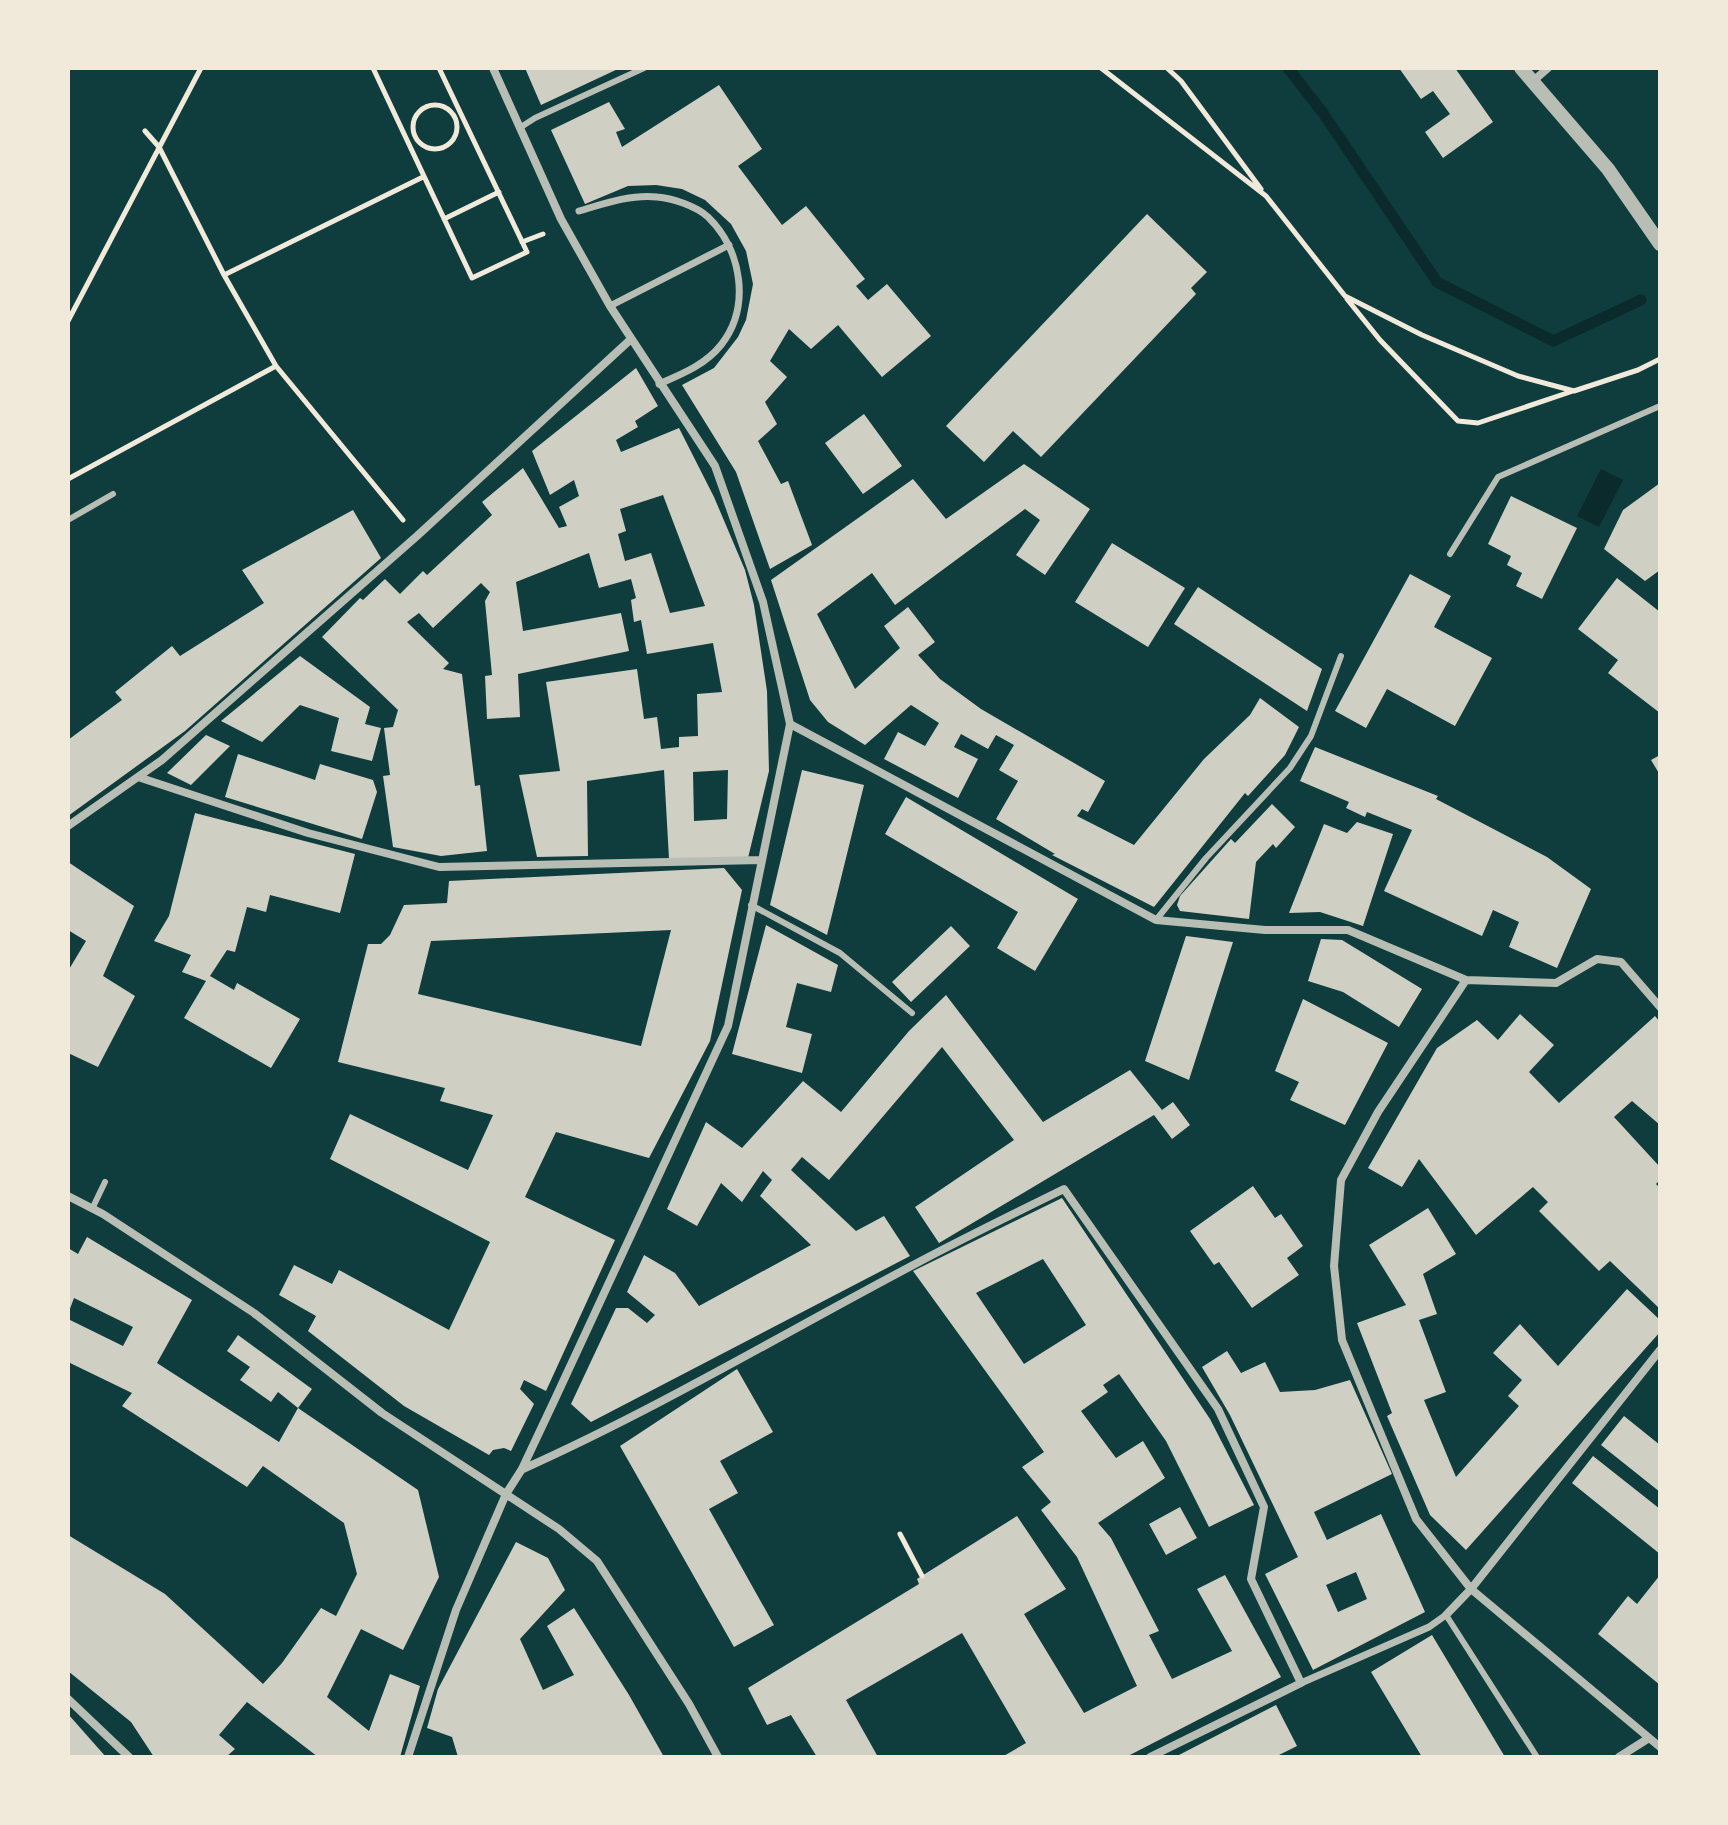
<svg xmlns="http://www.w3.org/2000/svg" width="1728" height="1825" viewBox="0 0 1728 1825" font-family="Manrope,sans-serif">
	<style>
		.water { fill: #0a2a2b }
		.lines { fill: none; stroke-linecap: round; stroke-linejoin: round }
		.stream { stroke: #0a2a2b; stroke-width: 11 }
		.building { fill: #cfcfc3; fill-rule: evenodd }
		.path { stroke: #f1e9da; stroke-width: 5 }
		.service { stroke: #b8beb3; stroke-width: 6 }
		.pedestrian { stroke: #b8beb3; stroke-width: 7 }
		.minor { stroke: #b8beb3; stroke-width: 8 }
		.tertiary { stroke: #b8beb3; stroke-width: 14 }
	</style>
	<rect width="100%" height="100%" fill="#0f3d3e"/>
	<path class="water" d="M 1601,469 L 1623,480 L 1599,527 L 1577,516 Z"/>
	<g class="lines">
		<path class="stream" d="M 1288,68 L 1323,113 L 1437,282 L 1553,341 L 1641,300"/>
	</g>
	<path class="building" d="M 525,68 L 620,68 L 541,105 Z
		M 1399,68 L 1455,68 L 1493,122 L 1443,158 L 1425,132 L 1450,114 L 1433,91 L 1421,99 Z
		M 719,85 L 762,149 L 738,166 L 782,225 L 806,206 L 865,279 L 856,286 L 868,300 L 887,284 L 931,336 L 882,377 L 838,325 L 811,349 L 789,329 L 770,361 L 787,377 L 765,402 L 777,424 L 758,441 L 781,484 L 788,481 L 812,545 L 770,569 L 736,472 L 682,385 L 714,368 L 738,337 L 746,320 L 753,284 L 746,251 L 731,224 L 705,200 L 682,189 L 656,185 L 628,186 L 585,204 L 551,130 L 609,102 L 625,129 L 616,132 L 622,147 Z
		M 1147,214 L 1207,272 L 1191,288 L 1196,294 L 1041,457 L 1013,431 L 984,462 L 946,426 Z
		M 636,368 L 658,406 L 635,421 L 638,427 L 616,440 L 621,452 L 679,428 L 714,497 L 745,570 L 754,605 L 767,691 L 769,771 L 748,858 L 669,859 L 664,770 L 587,781 L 588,856 L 537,857 L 519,775 L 560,771 L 546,682 L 637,669 L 644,719 L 657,717 L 661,749 L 679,747 L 679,737 L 698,736 L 697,694 L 722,692 L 713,643 L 647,654 L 641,620 L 634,622 L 631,600 L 636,598 L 631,579 L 599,588 L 589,553 L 516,582 L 523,631 L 621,613 L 629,651 L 518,674 L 520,717 L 487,719 L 485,676 L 492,675 L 485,601 L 490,592 L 481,583 L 433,628 L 419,613 L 407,622 L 449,663 L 443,669 L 462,674 L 475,786 L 480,785 L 487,851 L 441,856 L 393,847 L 383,776 L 390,775 L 384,728 L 393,727 L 398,710 L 322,637 L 360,598 L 363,600 L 385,579 L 400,594 L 423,571 L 427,575 L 492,515 L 482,502 L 523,468 L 559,528 L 567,526 L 559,507 L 579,496 L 574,480 L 550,495 L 532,451 ZM 663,495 L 705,606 L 670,613 L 651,553 L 625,561 L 618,534 L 626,531 L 620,509 ZM 728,770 L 727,819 L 694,821 L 693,772 Z
		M 864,414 L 902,466 L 863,494 L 825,443 Z
		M 1024,464 L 1090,509 L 1045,575 L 1016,555 L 1040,520 L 1025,509 L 895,605 L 872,573 L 817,614 L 855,689 L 900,648 L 884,626 L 908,607 L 935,642 L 918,655 L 940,679 L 981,709 L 1105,781 L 1088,812 L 1082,809 L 1077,816 L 1134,845 L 1204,759 L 1250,715 L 1260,698 L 1299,727 L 1285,755 L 1248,796 L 1245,793 L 1154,907 L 1052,855 L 1055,854 L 996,819 L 1018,781 L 999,770 L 1014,745 L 996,735 L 988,749 L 961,734 L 954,747 L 978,759 L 958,798 L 884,759 L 898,732 L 925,746 L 939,723 L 911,705 L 865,745 L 828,722 L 810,700 L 771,580 L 913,479 L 946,519 Z
		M 1660,483 L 1660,570 L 1645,581 L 1604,549 L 1623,510 Z
		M 1511,496 L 1577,528 L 1542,599 L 1516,586 L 1522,573 L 1507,565 L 1511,556 L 1488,544 Z
		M 353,510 L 381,558 L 185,731 L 68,816 L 68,740 L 122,700 L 115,692 L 172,646 L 180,656 L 264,603 L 242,570 Z
		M 1112,543 L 1185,588 L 1148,647 L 1075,602 Z
		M 1410,574 L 1451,596 L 1434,627 L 1492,658 L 1455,726 L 1387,689 L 1366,728 L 1335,711 Z
		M 1617,578 L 1660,612 L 1660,713 L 1608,673 L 1618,660 L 1578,629 Z
		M 1198,587 L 1322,669 L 1307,711 L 1174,624 Z
		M 300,656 L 370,707 L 365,724 L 381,728 L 372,761 L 331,751 L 339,718 L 300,705 L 262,742 L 221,721 Z
		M 206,735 L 230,746 L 191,785 L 167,773 Z
		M 1315,747 L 1438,796 L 1436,799 L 1547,857 L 1591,889 L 1557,968 L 1509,947 L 1519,922 L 1493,910 L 1482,936 L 1384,891 L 1412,830 L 1367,812 L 1365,817 L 1346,808 L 1349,802 L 1300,781 Z
		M 238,754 L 315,780 L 320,764 L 373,780 L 377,792 L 362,839 L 225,797 Z
		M 1660,755 L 1660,775 L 1651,760 Z
		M 802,770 L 864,785 L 827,935 L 770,905 Z
		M 906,797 L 1078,899 L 1035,971 L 997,948 L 1018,912 L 885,834 Z
		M 1272,804 L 1295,827 L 1276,848 L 1273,844 L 1256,862 L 1249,919 L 1180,911 L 1177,905 L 1180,896 L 1231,839 L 1235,843 Z
		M 195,813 L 355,854 L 340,913 L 270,895 L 266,912 L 247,907 L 235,952 L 227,950 L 210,976 L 234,990 L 237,983 L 300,1019 L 271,1068 L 184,1018 L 206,981 L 182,972 L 191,955 L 154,941 L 169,916 Z
		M 1357,822 L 1393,834 L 1363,926 L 1320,912 L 1289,913 L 1324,824 L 1347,833 Z
		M 68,862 L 134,906 L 103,976 L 135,996 L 98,1067 L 68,1053 L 68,971 L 86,941 L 68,930 Z
		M 724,868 L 742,890 L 710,1041 L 649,1158 L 556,1132 L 525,1197 L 615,1240 L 546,1391 L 524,1380 L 520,1389 L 534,1404 L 511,1451 L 504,1448 L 493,1450 L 489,1455 L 404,1406 L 308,1331 L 316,1316 L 279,1295 L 294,1265 L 332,1284 L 339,1270 L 449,1330 L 490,1242 L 330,1159 L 350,1114 L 468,1170 L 493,1115 L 440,1101 L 445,1088 L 338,1062 L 368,944 L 381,944 L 390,935 L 404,905 L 447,903 L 449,881 ZM 671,930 L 641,1046 L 418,994 L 431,941 Z
		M 766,925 L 838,965 L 831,992 L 797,983 L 786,1027 L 812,1034 L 802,1073 L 732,1054 Z
		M 951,926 L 970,946 L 911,1002 L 892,982 Z
		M 1186,936 L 1233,942 L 1189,1080 L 1145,1061 Z
		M 1321,939 L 1342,940 L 1422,989 L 1399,1027 L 1343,992 L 1308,981 Z
		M 946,995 L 1043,1122 L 1130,1070 L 1162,1110 L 1173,1102 L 1190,1125 L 1172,1139 L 1154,1115 L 939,1243 L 915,1207 L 1014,1140 L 942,1047 L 829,1180 L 802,1157 L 791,1170 L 856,1231 L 884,1216 L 910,1256 L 591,1422 L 571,1404 L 616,1308 L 628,1308 L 647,1323 L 655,1315 L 627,1292 L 644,1255 L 675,1273 L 699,1306 L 811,1245 L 760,1196 L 772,1180 L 763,1171 L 742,1202 L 721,1183 L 697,1226 L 667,1209 L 706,1122 L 742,1148 L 803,1081 L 841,1112 L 909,1031 Z
		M 1303,999 L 1388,1043 L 1345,1125 L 1290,1100 L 1299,1082 L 1275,1071 Z
		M 1520,1014 L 1554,1045 L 1529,1072 L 1559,1103 L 1655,1016 L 1660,1022 L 1660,1125 L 1632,1101 L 1614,1117 L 1660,1167 L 1660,1180 L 1656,1184 L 1660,1188 L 1660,1309 L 1610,1261 L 1599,1271 L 1539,1211 L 1548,1202 L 1533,1187 L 1476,1235 L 1419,1159 L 1402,1187 L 1368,1168 L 1437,1048 L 1477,1020 L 1498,1040 Z
		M 1253,1186 L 1275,1218 L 1281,1214 L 1303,1246 L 1287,1258 L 1299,1275 L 1252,1308 L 1219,1262 L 1214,1265 L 1190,1231 Z
		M 1062,1198 L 1210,1419 L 1254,1505 L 1209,1527 L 1166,1441 L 1119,1374 L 1103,1385 L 1108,1392 L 1081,1411 L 1116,1458 L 1143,1441 L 1165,1478 L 1098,1523 L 1111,1538 L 1159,1631 L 1149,1635 L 1172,1679 L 1232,1651 L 1197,1589 L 1225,1575 L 1281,1677 L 1126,1757 L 1002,1757 L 1026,1743 L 962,1633 L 846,1700 L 878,1757 L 817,1757 L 791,1715 L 767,1725 L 748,1688 L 919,1584 L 917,1579 L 1017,1516 L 1066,1589 L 1024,1614 L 1084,1713 L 1137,1686 L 1077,1557 L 1041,1510 L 1051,1502 L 1022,1467 L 1044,1452 L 913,1271 ZM 1043,1259 L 1086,1325 L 1024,1364 L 976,1293 Z
		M 1428,1208 L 1456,1254 L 1423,1274 L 1437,1314 L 1419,1320 L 1446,1392 L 1424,1400 L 1456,1477 L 1519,1406 L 1508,1396 L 1522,1380 L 1493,1353 L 1520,1324 L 1558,1366 L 1627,1289 L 1660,1320 L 1660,1332 L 1466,1550 L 1430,1515 L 1387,1416 L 1392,1413 L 1357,1323 L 1406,1305 L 1369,1245 Z
		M 87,1237 L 192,1300 L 157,1363 L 279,1442 L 298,1408 L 418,1490 L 439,1577 L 403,1650 L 361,1629 L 327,1697 L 369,1731 L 390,1674 L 420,1686 L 400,1757 L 318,1757 L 247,1702 L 219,1735 L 235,1749 L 226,1757 L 154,1757 L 131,1722 L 68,1671 L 68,1535 L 165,1594 L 263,1684 L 282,1663 L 321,1608 L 336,1616 L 357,1574 L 344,1523 L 263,1466 L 247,1487 L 122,1406 L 132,1393 L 68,1362 L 68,1319 L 123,1346 L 133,1327 L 74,1298 L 68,1314 L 68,1248 L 78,1254 Z
		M 238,1335 L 312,1389 L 298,1408 L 278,1392 L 271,1402 L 240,1380 L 250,1367 L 227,1351 Z
		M 1227,1351 L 1241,1373 L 1265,1362 L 1280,1392 L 1315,1390 L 1350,1380 L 1392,1474 L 1314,1512 L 1327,1540 L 1381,1514 L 1425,1612 L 1313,1670 L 1265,1574 L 1298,1557 L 1230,1415 L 1202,1367 ZM 1356,1572 L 1367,1599 L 1338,1612 L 1326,1585 Z
		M 737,1369 L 773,1432 L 720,1461 L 738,1493 L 709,1509 L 774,1625 L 734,1647 L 620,1446 Z
		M 1624,1416 L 1660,1445 L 1660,1492 L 1601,1445 Z
		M 1593,1456 L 1660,1509 L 1660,1554 L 1572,1483 Z
		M 1180,1507 L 1197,1538 L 1166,1555 L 1149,1524 Z
		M 516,1542 L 548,1558 L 565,1590 L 520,1639 L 543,1690 L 574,1675 L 547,1626 L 574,1608 L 629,1695 L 664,1757 L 458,1757 L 452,1737 L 427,1728 L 438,1689 Z
		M 1660,1575 L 1660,1685 L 1598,1634 L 1628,1596 L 1637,1604 Z
		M 1432,1635 L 1505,1757 L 1422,1757 L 1371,1672 Z
		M 1276,1705 L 1297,1746 L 1275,1757 L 1175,1757 Z
		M 68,1714 L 106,1757 L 68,1757 Z"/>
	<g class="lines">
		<path class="path" d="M 373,68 L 472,278 L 527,252 L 439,68
			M 1101,68 L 1266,196 L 1345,296 L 1422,335 L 1518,376 L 1574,391 L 1638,370 L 1660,359
			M 1167,68 L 1181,81 L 1261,189
			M413 127a22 22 0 1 1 44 0a22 22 0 1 1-44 0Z
			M 145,131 L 159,147 L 224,275 L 276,366
			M 444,219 L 499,192
			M 522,242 L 543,234
			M 224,275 L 423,177
			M 1347,299 L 1380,340 L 1458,421 L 1478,423 L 1573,391
			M 68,321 L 201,68
			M 68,479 L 276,366 L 403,520
			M 900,1534 L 922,1576"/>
		<path class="service" d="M 521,127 L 535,118 L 644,68
			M 68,520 L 113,494
			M 1450,554 L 1498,477 L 1660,406
			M 751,905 L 840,953 L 912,1013
			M 1156,920 L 1206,858 L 1290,768 L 1311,736 L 1341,656
			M 92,1209 L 105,1182
			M 1446,1615 L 1537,1757"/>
		<path class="pedestrian" d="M 579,211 C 603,204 631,194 657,197 C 672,198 696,206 708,217 C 742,250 751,307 721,345 C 705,365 682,374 659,384
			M 610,306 L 729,245
			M 1301,1683 L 1429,1627 L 1446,1615"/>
		<path class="minor" d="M 1532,82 L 1548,68
			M 790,724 L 1156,920 L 1265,930 L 1348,930 L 1466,980 L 1556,983 L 1597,959 L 1621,962 L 1660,1007
			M 138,777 L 308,833 L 439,867 L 761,860
			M 68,826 L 162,760 L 417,536 L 630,340
			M 1466,980 L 1378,1112 L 1341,1180 L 1334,1266 L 1342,1340 L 1416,1519 L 1471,1589 L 1660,1747
			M 68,1196 L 103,1214 L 254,1313 L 382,1413 L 559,1529 L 597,1561 L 689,1704 L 718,1757
			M 523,1469 C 659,1408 786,1332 917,1263 C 966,1237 1015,1213 1064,1189 L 1218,1409 L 1264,1507 L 1251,1579 L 1301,1683 L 1150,1757
			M 1446,1615 L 1471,1589 L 1660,1350
			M 68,1699 L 129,1757
			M 408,1757 L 456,1610 L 506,1494 L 522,1469 L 555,1399 L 728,1026 L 790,724 L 763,602 L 715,466 L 610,306 L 561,219 L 493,68
			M 1619,1757 L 1649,1738"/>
		<path class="tertiary" d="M 1521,68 L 1608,169 L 1660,244"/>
	</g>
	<rect width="1728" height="1825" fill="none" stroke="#f1e9da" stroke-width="140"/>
</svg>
